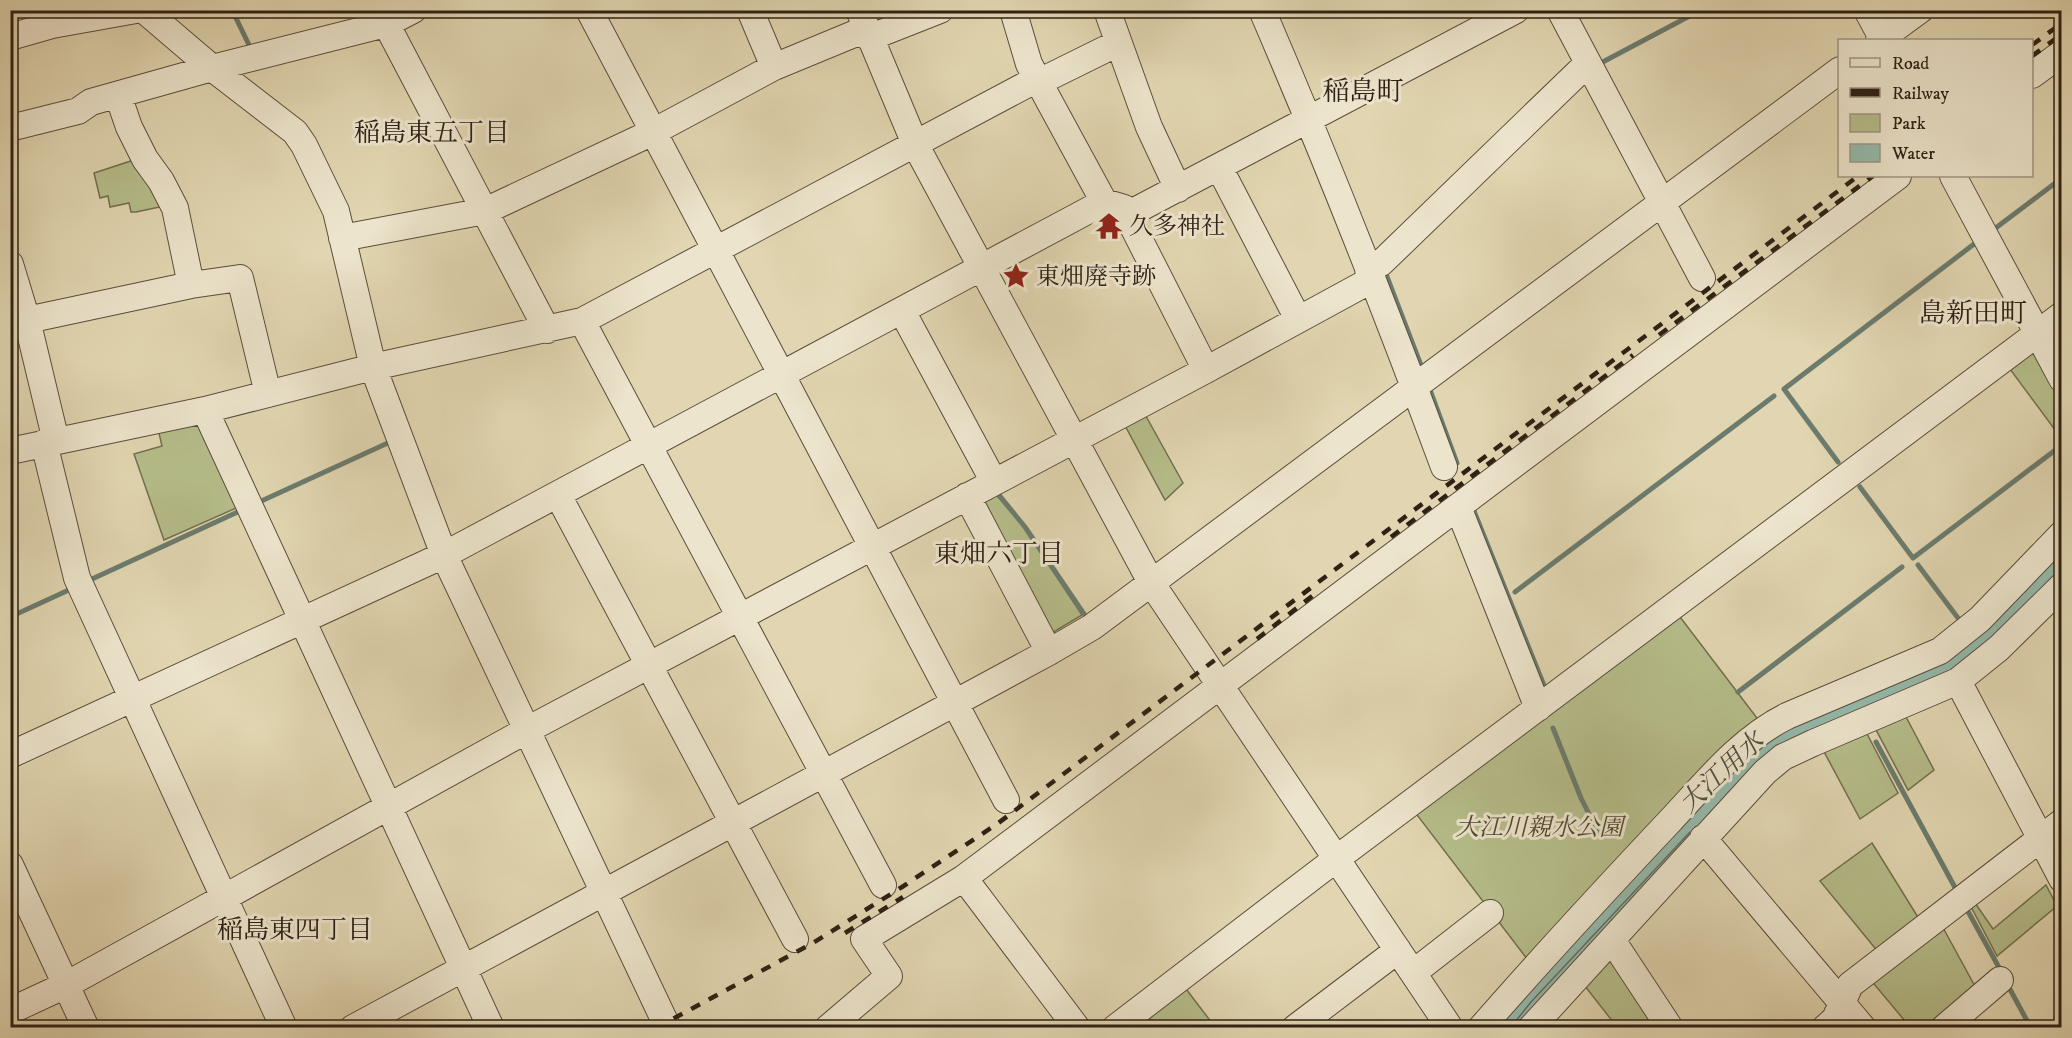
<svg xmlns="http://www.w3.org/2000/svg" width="2072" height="1038" viewBox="0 0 2072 1038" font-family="'IM FELL DW Pica','Noto Serif JP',serif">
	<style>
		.green { fill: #b5bd8a; stroke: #726f50; stroke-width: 1.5 }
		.water { fill: #94b9ab; stroke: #6b7c6f; stroke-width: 1.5 }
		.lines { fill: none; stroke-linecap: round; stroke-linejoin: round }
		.shore { stroke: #616d60; stroke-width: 1.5 }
		.stream { stroke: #6b7c6f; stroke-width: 5 }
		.minor-casing { stroke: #5b4e3c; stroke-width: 28 }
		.minor { stroke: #ece4cc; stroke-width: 26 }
		.rail { stroke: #2e2115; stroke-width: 4.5; stroke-dasharray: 10 10; stroke-linecap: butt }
		.labels { text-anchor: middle; stroke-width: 6; stroke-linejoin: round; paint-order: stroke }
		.poi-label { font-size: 24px; fill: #2e2115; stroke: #ece4cc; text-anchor: start }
		.park-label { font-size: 24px; font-style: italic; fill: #504832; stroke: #ece4cc }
		.neighbourhood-label { font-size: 26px; fill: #2e2115; stroke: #ece4cc }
		.water-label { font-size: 26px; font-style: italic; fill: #4d4f42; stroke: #ece4cc }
		.quarter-label { font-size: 27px; fill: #2e2115; stroke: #ece4cc }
	</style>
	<rect width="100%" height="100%" fill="#e1d6b1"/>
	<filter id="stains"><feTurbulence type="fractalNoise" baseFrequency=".00333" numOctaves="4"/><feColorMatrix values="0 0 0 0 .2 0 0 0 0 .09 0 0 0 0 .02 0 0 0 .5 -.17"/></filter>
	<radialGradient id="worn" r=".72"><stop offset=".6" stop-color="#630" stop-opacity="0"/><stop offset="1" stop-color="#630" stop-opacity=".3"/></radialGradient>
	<path class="green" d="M 140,158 L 169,205 L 136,212 L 131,212 L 129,203 L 110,207 L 108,196 L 100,198 L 94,173 Z
		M 2038,348 L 2061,395 L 2061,438 L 2007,365 Z
		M 1142,409 L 1183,483 L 1165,500 L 1122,420 Z
		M 197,421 L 243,505 L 164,540 L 134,454 L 162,446 L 158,429 Z
		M 992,490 L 1024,527 L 1082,615 L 1047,636 L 972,497 Z
		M 1677,613 L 1763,726 L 1531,964 L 1414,811 Z
		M 1904,713 L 1934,770 L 1908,790 L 1874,726 Z
		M 1865,730 L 1898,793 L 1860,819 L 1822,748 Z
		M 1872,843 L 1921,922 L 1879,953 L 1820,881 Z
		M 2046,885 L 2057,906 L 1997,956 L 1969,903 L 1973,900 L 1993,929 Z
		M 1941,924 L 1977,990 L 1932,1027 L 1910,1027 L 1869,978 Z
		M 1609,951 L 1662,1027 L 1617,1027 L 1581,981 Z
		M 1183,985 L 1215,1027 L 1156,1027 L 1146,1013 Z"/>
	<path class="water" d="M 2061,542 L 2061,575 L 1978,658 L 1799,741 L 1536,1006 L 1518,1027 L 1488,1028 L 1761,737 L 1941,655 Z"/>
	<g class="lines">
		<path class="shore" d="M 1514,1028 L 1515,1022 L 1531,1002 L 1690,832"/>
		<path class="stream" d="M 232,10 L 251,49
			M 1597,65 L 1701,10
			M 1993,230 L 2062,178
			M 1384,269 L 1422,368
			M 1432,386 L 1429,387 L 1457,463
			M 1838,462 L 1784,389 L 1978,241
			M 1860,487 L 1913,558 L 2062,445
			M 995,490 L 1025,527 L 1088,620 L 1089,619
			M 257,503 L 390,442 L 389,438
			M 1472,506 L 1545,688
			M 1918,565 L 1961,622
			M 92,579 L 242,510
			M 1515,592 L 1774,396
			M 10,617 L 71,589
			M 1738,692 L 1902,567
			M 1553,728 L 1581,798 L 1598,832
			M 1876,742 L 1958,893
			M 1965,906 L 2002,973
			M 2006,982 L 2031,1028"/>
		<defs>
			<path id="minor" d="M 144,10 L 212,68 L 295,132 L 304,145 L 336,211 L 373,367 L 444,555 L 668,1028
				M 379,10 L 547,330
				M 589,10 L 1006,800
				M 750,10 L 774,67
				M 859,10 L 915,144 L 1152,584 L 1450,1028
				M 1013,10 L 1029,64 L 1104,202
				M 1107,10 L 1149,127 L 1178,189
				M 1262,10 C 1327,161 1387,313 1444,467
				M 1560,10 L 1702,278
				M 1867,10 L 1882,38
				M 10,37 L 52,25 L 136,10
				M 869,38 L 940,10
				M 1879,40 L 1920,10
				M 2032,75 L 2062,53
				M 1039,82 L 1118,43
				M 118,95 L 129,127 L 145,159 L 161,181 L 175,208 L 191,285
				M 10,128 L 78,111 L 91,102 L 212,68 L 386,24 L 413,10
				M 1219,167 L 1298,319
				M 1953,176 L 2062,379
				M 1127,215 L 1206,370
				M 342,238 L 485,211 L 653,132 L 774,67 L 866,29
				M 10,264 L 27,320 L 56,441
				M 1368,269 L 1381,263 L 1588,63
				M 902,311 L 994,482
				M 27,320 L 191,285 L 240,278 L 268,394
				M 582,321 L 883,885
				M 205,410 L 491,1028
				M 44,443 L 77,578 L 284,1028
				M 10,451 L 205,410 L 373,367 L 582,321 L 1037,79
				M 558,495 L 795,939
				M 967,496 L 1049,652
				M 1458,507 L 1538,708
				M 1958,681 L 2062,879
				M 10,755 L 444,555 L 1104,202 L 1124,208 L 1127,215 L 1516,10
				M 1703,838 L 1863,1028
				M 10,865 L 86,1028
				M 964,878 L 1077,1028
				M 1612,940 L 1670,1028
				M 1413,973 L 1490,913
				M 10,1011 L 66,985 L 527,730 L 1206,370 L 1362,285 L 1371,277
				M 353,1028 L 1049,652 L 1092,627 L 1840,70
				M 828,1028 L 889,976 L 864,939 L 964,878 L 1898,176
				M 1115,1028 L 1336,859 L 2062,315
				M 1295,1028 L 1398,950
				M 1481,1028 C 1542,958 1605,890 1669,822 C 1705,784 1739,740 1787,716 L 1940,651 L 1980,619 L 2062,534
				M 1531,1028 L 1765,772 L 1783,757 L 1813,743 L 1958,681 L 1999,648 L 2062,586
				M 1825,1028 L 1835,1019 L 1850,985 L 2062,822
				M 1944,1028 L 2000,980"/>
		</defs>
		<use href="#minor" class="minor-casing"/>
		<use href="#minor" class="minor"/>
		<path class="rail" d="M 2032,45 L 2062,23
			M 2032,56 L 2062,34
			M 1659,335 L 1873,176
			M 1391,537 L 1633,355
			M 1257,639 L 1316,593
			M 845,933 L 903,897
			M 656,1028 L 813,943 L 902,887 L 997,824 L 1858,176"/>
	</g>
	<defs>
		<symbol id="temple-bare" viewBox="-9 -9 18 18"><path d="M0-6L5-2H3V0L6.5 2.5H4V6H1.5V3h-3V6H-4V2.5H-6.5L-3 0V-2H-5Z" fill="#8f2418" stroke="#ece4cc" stroke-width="2.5" paint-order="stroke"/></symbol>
		<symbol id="sight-bare" viewBox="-9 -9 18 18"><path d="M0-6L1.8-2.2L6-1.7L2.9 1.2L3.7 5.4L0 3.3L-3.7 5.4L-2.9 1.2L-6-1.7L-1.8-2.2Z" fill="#8f2418" stroke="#ece4cc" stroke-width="2.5" paint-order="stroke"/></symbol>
	</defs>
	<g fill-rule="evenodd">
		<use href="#temple-bare" x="1090" y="207" width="38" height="38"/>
		<use href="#sight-bare" x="997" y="257" width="38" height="38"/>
	</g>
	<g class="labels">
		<g class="poi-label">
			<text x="1129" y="234">久多神社</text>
			<text x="1036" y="284">東畑廃寺跡</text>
		</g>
		<g class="park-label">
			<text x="1539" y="835">大江川親水公園</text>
		</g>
		<g class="neighbourhood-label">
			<text x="432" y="141">稲島東五丁目</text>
			<text x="999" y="562">東畑六丁目</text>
			<text x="295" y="938">稲島東四丁目</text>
		</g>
		<g class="water-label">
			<text transform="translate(1721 772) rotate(-43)" y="9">大江用水</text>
		</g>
		<g class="quarter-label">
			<text x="1363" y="100">稲島町</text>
			<text x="1973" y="322">島新田町</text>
		</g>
	</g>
	<rect width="2072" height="1038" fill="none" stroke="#e1d6b1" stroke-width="36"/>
	<rect x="12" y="12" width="2048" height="1014" fill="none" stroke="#2e2115" stroke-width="3"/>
	<rect x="18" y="18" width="2036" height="1002" fill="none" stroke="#2e2115" stroke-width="1.5"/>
	<rect x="1838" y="39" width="195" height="138" fill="#ece4cc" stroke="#a09683" stroke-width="1.5"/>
	<rect x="1850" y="58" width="30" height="9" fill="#ece4cc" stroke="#a09683" stroke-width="1.5"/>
	<text x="1892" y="69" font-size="18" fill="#2e2115">Road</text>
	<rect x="1850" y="88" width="30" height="9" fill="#2e2115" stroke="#a09683" stroke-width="1.5"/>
	<text x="1892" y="99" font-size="18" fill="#2e2115">Railway</text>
	<rect x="1850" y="114" width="30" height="18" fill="#b5bd8a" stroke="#a09683" stroke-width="1.5"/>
	<text x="1892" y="129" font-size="18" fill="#2e2115">Park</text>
	<rect x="1850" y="144" width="30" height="18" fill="#94b9ab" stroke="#a09683" stroke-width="1.5"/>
	<text x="1892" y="159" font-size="18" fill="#2e2115">Water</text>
	<rect width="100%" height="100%" filter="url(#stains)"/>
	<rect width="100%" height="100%" fill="url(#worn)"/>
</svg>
